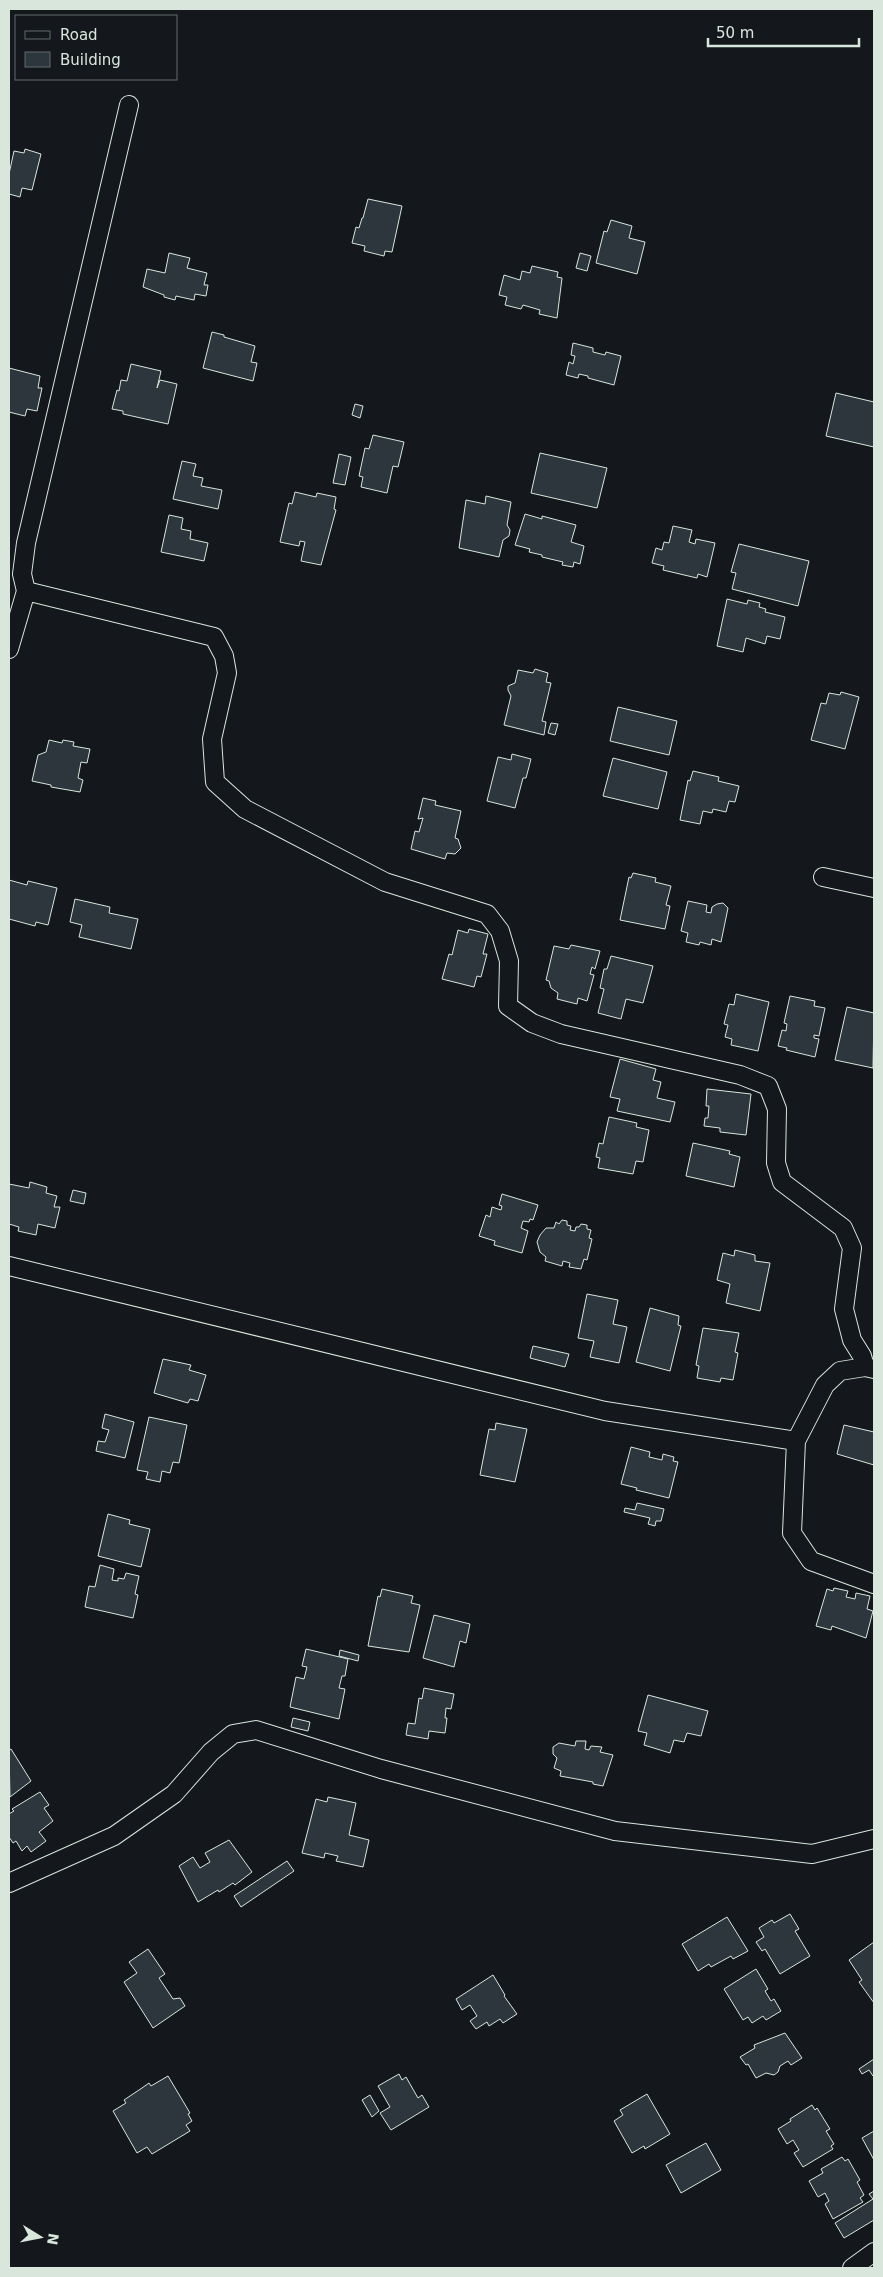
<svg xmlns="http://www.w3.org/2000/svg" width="883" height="2277" viewBox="0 0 883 2277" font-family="'DejaVu Sans',sans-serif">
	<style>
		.building { fill: #2c363c; stroke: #d8e6dc }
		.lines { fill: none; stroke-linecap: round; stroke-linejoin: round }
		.street-casing { stroke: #d8e6dc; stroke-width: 20 }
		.street { stroke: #14181c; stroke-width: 18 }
	</style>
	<rect width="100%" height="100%" fill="#14181c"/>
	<path class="building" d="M 25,149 L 41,154 L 32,190 L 22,188 L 20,197 L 9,194 L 9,174 L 14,151 L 24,153 Z
		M 368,199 L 402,206 L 392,252 L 385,251 L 384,256 L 364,251 L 365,246 L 352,243 L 356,227 L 359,228 L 362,218 L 363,218 Z
		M 611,220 L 632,226 L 629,238 L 645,242 L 637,274 L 596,263 L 604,231 L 607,232 Z
		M 169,253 L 190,258 L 187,268 L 207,273 L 204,285 L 208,285 L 206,296 L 195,294 L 194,300 L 176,296 L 175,300 L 164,297 L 164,295 L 143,287 L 147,269 L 165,273 Z
		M 580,253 L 591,256 L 587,271 L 576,268 Z
		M 532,266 L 558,272 L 557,277 L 562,278 L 557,318 L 539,314 L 540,310 L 523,305 L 521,309 L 505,305 L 507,297 L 499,295 L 504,275 L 520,280 L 522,271 L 530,273 Z
		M 212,332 L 224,335 L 224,337 L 255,346 L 251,362 L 257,363 L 253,381 L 203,368 Z
		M 573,343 L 593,348 L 593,352 L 605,355 L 606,352 L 621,356 L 614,385 L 588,378 L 588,376 L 579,374 L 578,378 L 566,375 L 569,362 L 573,364 L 575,356 L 571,355 Z
		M 131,364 L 161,371 L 157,388 L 160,380 L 177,384 L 168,424 L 123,414 L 123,411 L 112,409 L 117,390 L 119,391 L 121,380 L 127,381 Z
		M 9,368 L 40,376 L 38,388 L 42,388 L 37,411 L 27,409 L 25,416 L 9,412 Z
		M 836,393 L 874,402 L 874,447 L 826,436 Z
		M 355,404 L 363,406 L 360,418 L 352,415 Z
		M 373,435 L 404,442 L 398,467 L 393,466 L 387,493 L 361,487 L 363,477 L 359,476 L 365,448 L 369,449 Z
		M 540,453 L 607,468 L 597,508 L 531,493 Z
		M 339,454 L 351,457 L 345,485 L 333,483 Z
		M 182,461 L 196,464 L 193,476 L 203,478 L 201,486 L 222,490 L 218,509 L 173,499 Z
		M 295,492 L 316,497 L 317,493 L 336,497 L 334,509 L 336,510 L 321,565 L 301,561 L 305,542 L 300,541 L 299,546 L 280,542 L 289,503 L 292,504 Z
		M 486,496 L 511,502 L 507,525 L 510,530 L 509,536 L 503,540 L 499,557 L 459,548 L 466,500 L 485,504 Z
		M 525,514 L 542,519 L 542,516 L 576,525 L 571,542 L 584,546 L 580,564 L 574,562 L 573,567 L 562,565 L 563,562 L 542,557 L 542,555 L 529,552 L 530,549 L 515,545 Z
		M 169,515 L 183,518 L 181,529 L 191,531 L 190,539 L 208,543 L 204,561 L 161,552 Z
		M 673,526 L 692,530 L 689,542 L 695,544 L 696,539 L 715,543 L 707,577 L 698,574 L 697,578 L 663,570 L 664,566 L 652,563 L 656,548 L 662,550 L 664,542 L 669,543 Z
		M 739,544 L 809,561 L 798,606 L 732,589 L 736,573 L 731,572 Z
		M 727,599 L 747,604 L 748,600 L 760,603 L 759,607 L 766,609 L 765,612 L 785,617 L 780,639 L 767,636 L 765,644 L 746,638 L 743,652 L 717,646 Z
		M 535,669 L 548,673 L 546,682 L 551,683 L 542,721 L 546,722 L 544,735 L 504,725 L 511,696 L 508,690 L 508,686 L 515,683 L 518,670 L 533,673 Z
		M 841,692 L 859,697 L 845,749 L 811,740 L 821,703 L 826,704 L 829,693 L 840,695 Z
		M 618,707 L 677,721 L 669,755 L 610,741 Z
		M 551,723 L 558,724 L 555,735 L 548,733 Z
		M 49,740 L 62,743 L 63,740 L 74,742 L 73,746 L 90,749 L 87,763 L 81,762 L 78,778 L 83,780 L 80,792 L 51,787 L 51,785 L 32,781 L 38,755 L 46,752 Z
		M 512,754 L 531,759 L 526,778 L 523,778 L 515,808 L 487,801 L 498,757 L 511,760 Z
		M 613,758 L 667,772 L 658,809 L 603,796 Z
		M 693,771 L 719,777 L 718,781 L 739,786 L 735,802 L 729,801 L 726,812 L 713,809 L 712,813 L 703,811 L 700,824 L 680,820 L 688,780 L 690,781 Z
		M 423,798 L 436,801 L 435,805 L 461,811 L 455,838 L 458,839 L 461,848 L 455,854 L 447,853 L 445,859 L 411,849 L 415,831 L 419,832 L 423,818 L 418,819 Z
		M 633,873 L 656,878 L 655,882 L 671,886 L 666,905 L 670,906 L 665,929 L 620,920 L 629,877 L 631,878 Z
		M 9,880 L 27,885 L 28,881 L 57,888 L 48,925 L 36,922 L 35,926 L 9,919 Z
		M 75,899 L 110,907 L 109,913 L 138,919 L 131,949 L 79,937 L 82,925 L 70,922 Z
		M 688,901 L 707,905 L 706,912 L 711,913 L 712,907 L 717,904 L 723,903 L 728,908 L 721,942 L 712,939 L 711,945 L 700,942 L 699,945 L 686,942 L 688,933 L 681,931 Z
		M 469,929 L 488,934 L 483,954 L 487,954 L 481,977 L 477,976 L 474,987 L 442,979 L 449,954 L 452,955 L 458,930 L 468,933 Z
		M 571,945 L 600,951 L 595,969 L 592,967 L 590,974 L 594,975 L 587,1001 L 578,998 L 577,1004 L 557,999 L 558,993 L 551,988 L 549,981 L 546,980 L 554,946 L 569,949 Z
		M 611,956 L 653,966 L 643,1003 L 626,999 L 621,1019 L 598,1013 L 604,989 L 600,988 L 604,969 L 607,969 Z
		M 736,994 L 769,1002 L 758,1051 L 731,1045 L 732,1039 L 725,1037 L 728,1025 L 724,1024 L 729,1004 L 734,1005 Z
		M 790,996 L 815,1001 L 814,1006 L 825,1008 L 819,1036 L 814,1035 L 814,1038 L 819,1039 L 815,1057 L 786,1050 L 787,1048 L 778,1046 L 782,1030 L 786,1031 L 787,1024 L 784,1023 Z
		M 847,1007 L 874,1013 L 873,1068 L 835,1060 Z
		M 620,1059 L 656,1069 L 653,1080 L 661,1082 L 657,1098 L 675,1102 L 670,1122 L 617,1111 L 620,1099 L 610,1097 Z
		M 707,1089 L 751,1094 L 746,1135 L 720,1132 L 720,1128 L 704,1126 L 705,1118 L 708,1118 L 709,1106 L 706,1106 Z
		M 609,1117 L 637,1123 L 636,1127 L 649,1130 L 643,1162 L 636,1161 L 633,1174 L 598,1168 L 600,1158 L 596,1157 L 599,1143 L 603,1144 Z
		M 693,1143 L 730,1151 L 729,1154 L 740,1157 L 734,1187 L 686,1176 Z
		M 30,1182 L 47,1187 L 46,1193 L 57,1196 L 54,1207 L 60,1207 L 55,1228 L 38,1224 L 36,1235 L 18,1231 L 19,1227 L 9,1224 L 9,1184 L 29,1188 Z
		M 73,1190 L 86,1193 L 84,1204 L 70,1201 Z
		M 502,1194 L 538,1205 L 533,1220 L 530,1219 L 529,1222 L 523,1221 L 521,1228 L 528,1231 L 522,1253 L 494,1245 L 495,1241 L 479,1236 L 486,1215 L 490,1217 L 492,1207 L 501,1210 L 502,1206 L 499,1205 Z
		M 562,1220 L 567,1221 L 567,1225 L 571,1226 L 570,1230 L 575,1231 L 576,1227 L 579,1227 L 581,1224 L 587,1225 L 587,1229 L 591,1230 L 589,1238 L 592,1239 L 587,1260 L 584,1259 L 581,1269 L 569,1267 L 570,1263 L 563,1261 L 562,1266 L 545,1261 L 546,1257 L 540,1252 L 537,1242 L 540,1235 L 546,1228 L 554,1228 L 556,1222 L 559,1224 Z
		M 735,1250 L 755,1255 L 755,1261 L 770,1263 L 760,1311 L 726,1303 L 730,1284 L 717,1280 L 723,1253 L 734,1256 Z
		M 587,1294 L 618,1300 L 613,1324 L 627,1327 L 619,1363 L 590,1357 L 594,1341 L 578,1338 Z
		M 650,1308 L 679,1316 L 678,1325 L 681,1326 L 670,1371 L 636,1362 Z
		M 703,1328 L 739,1333 L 735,1352 L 738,1353 L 733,1380 L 721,1378 L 720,1382 L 697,1378 L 699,1366 L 696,1365 Z
		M 533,1346 L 569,1354 L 565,1367 L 530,1358 Z
		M 163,1359 L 191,1365 L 189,1370 L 206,1375 L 198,1401 L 190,1399 L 188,1403 L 154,1393 Z
		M 105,1414 L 134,1422 L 125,1458 L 96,1451 L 98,1441 L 105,1442 L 109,1430 L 102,1428 Z
		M 149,1417 L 187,1425 L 179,1463 L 173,1462 L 170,1473 L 162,1471 L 160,1482 L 146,1479 L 148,1472 L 137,1470 Z
		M 496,1423 L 527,1429 L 515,1482 L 480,1475 L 489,1429 L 495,1430 Z
		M 844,1425 L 874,1432 L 874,1465 L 837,1454 Z
		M 631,1447 L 650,1452 L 649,1457 L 662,1460 L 663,1454 L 674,1457 L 673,1461 L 678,1462 L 669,1498 L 636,1490 L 637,1488 L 621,1484 Z
		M 637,1503 L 664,1509 L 661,1521 L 656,1521 L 655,1526 L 648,1524 L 650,1518 L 624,1512 L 625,1508 L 635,1510 Z
		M 108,1514 L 130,1520 L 129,1524 L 150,1529 L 141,1567 L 98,1556 Z
		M 100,1565 L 114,1569 L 112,1580 L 118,1581 L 118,1578 L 124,1579 L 126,1573 L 139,1576 L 135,1594 L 138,1595 L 133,1618 L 85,1607 L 89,1586 L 95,1587 Z
		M 834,1588 L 848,1591 L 846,1597 L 855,1599 L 856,1593 L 870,1596 L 867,1609 L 873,1611 L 866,1638 L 832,1626 L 831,1630 L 816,1626 L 827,1589 L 833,1591 Z
		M 382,1589 L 413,1596 L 411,1603 L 420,1605 L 409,1652 L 368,1646 L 378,1596 L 380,1597 Z
		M 434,1615 L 470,1624 L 466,1643 L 460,1641 L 454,1667 L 423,1658 Z
		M 306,1649 L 348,1659 L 345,1676 L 342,1676 L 339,1688 L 345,1689 L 339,1719 L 290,1707 L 296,1677 L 304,1679 L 307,1667 L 302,1666 Z
		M 340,1650 L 359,1655 L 358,1661 L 339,1656 Z
		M 424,1688 L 454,1694 L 451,1709 L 446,1708 L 445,1718 L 447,1718 L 445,1733 L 429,1731 L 428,1739 L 406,1735 L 408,1723 L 415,1724 L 419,1698 L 422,1699 Z
		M 648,1695 L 708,1711 L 701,1736 L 687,1733 L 684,1742 L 674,1740 L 670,1753 L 644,1745 L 647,1733 L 638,1731 Z
		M 293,1718 L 310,1722 L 308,1731 L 291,1727 Z
		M 576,1741 L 586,1741 L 585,1749 L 589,1750 L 591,1746 L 602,1747 L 600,1752 L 613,1755 L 603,1786 L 593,1784 L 593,1782 L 560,1776 L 561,1771 L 554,1768 L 557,1758 L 553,1754 L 553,1747 L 559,1743 L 575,1746 Z
		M 11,1749 L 31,1781 L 10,1797 L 9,1750 Z
		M 40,1792 L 49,1805 L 44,1808 L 53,1821 L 39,1832 L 46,1841 L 31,1852 L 27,1846 L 22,1851 L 16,1841 L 13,1843 L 9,1837 L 9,1814 L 14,1811 L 12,1809 Z
		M 328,1797 L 356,1803 L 349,1835 L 369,1840 L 363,1867 L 336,1861 L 338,1856 L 325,1853 L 324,1858 L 302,1853 L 316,1799 L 327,1802 Z
		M 229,1840 L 252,1872 L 235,1885 L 233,1883 L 219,1892 L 218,1890 L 198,1902 L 179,1866 L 193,1857 L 200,1868 L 210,1862 L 205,1853 Z
		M 287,1861 L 294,1871 L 241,1907 L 234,1896 Z
		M 790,1914 L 799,1929 L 795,1931 L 810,1956 L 780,1974 L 765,1949 L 762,1951 L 756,1942 L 764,1937 L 759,1928 L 772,1920 L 774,1923 Z
		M 727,1917 L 748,1951 L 733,1959 L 731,1956 L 711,1967 L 709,1964 L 698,1971 L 682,1944 Z
		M 874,1942 L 874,2003 L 859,1982 L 862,1980 L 849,1960 Z
		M 148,1949 L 165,1974 L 159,1978 L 173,1999 L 180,1998 L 185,2006 L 153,2028 L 124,1982 L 137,1973 L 129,1962 Z
		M 756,1969 L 768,1989 L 765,1991 L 771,2001 L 774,1999 L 781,2011 L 766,2020 L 763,2016 L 752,2023 L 748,2017 L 743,2020 L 724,1989 Z
		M 493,1975 L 505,1995 L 504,1996 L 517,2014 L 503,2023 L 500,2019 L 489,2026 L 487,2022 L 476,2029 L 470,2021 L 477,2016 L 470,2005 L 462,2010 L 456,1999 Z
		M 785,2033 L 802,2058 L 791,2065 L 788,2061 L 780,2066 L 778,2072 L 774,2075 L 766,2073 L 756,2078 L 748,2064 L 746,2065 L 740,2057 L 755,2048 L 754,2045 Z
		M 874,2059 L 874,2075 L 873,2076 L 869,2070 L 862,2074 L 859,2069 Z
		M 399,2074 L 402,2080 L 406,2077 L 418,2098 L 422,2095 L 429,2107 L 391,2130 L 380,2113 L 390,2107 L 378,2086 Z
		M 168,2076 L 190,2113 L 188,2114 L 192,2121 L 186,2125 L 190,2131 L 152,2154 L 147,2147 L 137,2153 L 113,2111 L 126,2103 L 124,2100 L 142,2088 L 149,2083 L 151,2086 Z
		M 647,2094 L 670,2134 L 645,2149 L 644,2146 L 632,2153 L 614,2121 L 623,2115 L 620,2110 Z
		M 370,2095 L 379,2111 L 372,2117 L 362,2100 Z
		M 812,2105 L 815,2110 L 817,2108 L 830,2129 L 826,2131 L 834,2144 L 831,2146 L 833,2149 L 803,2167 L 794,2153 L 799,2150 L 793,2140 L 787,2144 L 778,2129 L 791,2121 L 790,2119 Z
		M 874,2131 L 874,2160 L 862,2138 Z
		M 706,2143 L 721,2170 L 681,2193 L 666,2165 Z
		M 842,2157 L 845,2161 L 848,2159 L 860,2180 L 857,2182 L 864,2195 L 860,2198 L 863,2202 L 833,2219 L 825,2204 L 829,2201 L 825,2193 L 818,2197 L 809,2181 L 823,2173 L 821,2169 Z
		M 874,2191 L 874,2220 L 844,2238 L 835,2223 L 873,2199 L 869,2194 Z"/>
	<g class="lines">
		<defs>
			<path id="street" d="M 129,105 L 26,543 L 22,574 L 26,591 L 214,637 L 224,656 L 227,673 L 212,739 L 215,782 L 245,809 L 385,882 L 487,914 L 500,931 L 509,961 L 508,1006 L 532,1023 L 561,1034 L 740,1075 L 768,1086 L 777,1109 L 776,1163 L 782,1182 L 843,1228 L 852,1248 L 844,1309 L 852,1340 L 862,1356 L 865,1367
				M 9,649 L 26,591
				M 823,877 L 874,888
				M 9,1266 L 605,1411 L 796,1441 L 825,1385 L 840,1371 L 865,1367 L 874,1369
				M 796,1441 L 792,1533 L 811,1561 L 874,1584
				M 9,1883 L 114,1836 L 174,1794 L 211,1752 L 233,1734 L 256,1730 L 381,1769 L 615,1831 L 812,1854 L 874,1839
				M 852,2268 L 874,2252"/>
		</defs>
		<use href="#street" class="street-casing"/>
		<use href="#street" class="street"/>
	</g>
	<rect width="883" height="2277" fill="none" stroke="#d8e6dc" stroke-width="20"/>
	<rect x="15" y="15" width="162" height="65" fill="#14181c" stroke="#626a69"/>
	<rect x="25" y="31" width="25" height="8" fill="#14181c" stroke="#626a69"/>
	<text x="60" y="40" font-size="15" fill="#d8e6dc">Road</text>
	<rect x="25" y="52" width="25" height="15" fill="#2c363c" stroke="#626a69"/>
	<text x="60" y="65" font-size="15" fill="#d8e6dc">Building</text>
	<g transform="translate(40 2237) rotate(100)" stroke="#14181c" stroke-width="4" paint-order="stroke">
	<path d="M0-4L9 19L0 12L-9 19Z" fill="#d8e6dc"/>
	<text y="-8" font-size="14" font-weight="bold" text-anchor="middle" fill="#d8e6dc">N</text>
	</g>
	<path d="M708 38v8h151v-8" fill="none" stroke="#d8e6dc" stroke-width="2.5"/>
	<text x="716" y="38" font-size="15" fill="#d8e6dc" stroke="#14181c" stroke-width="4" paint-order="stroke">50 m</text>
</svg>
